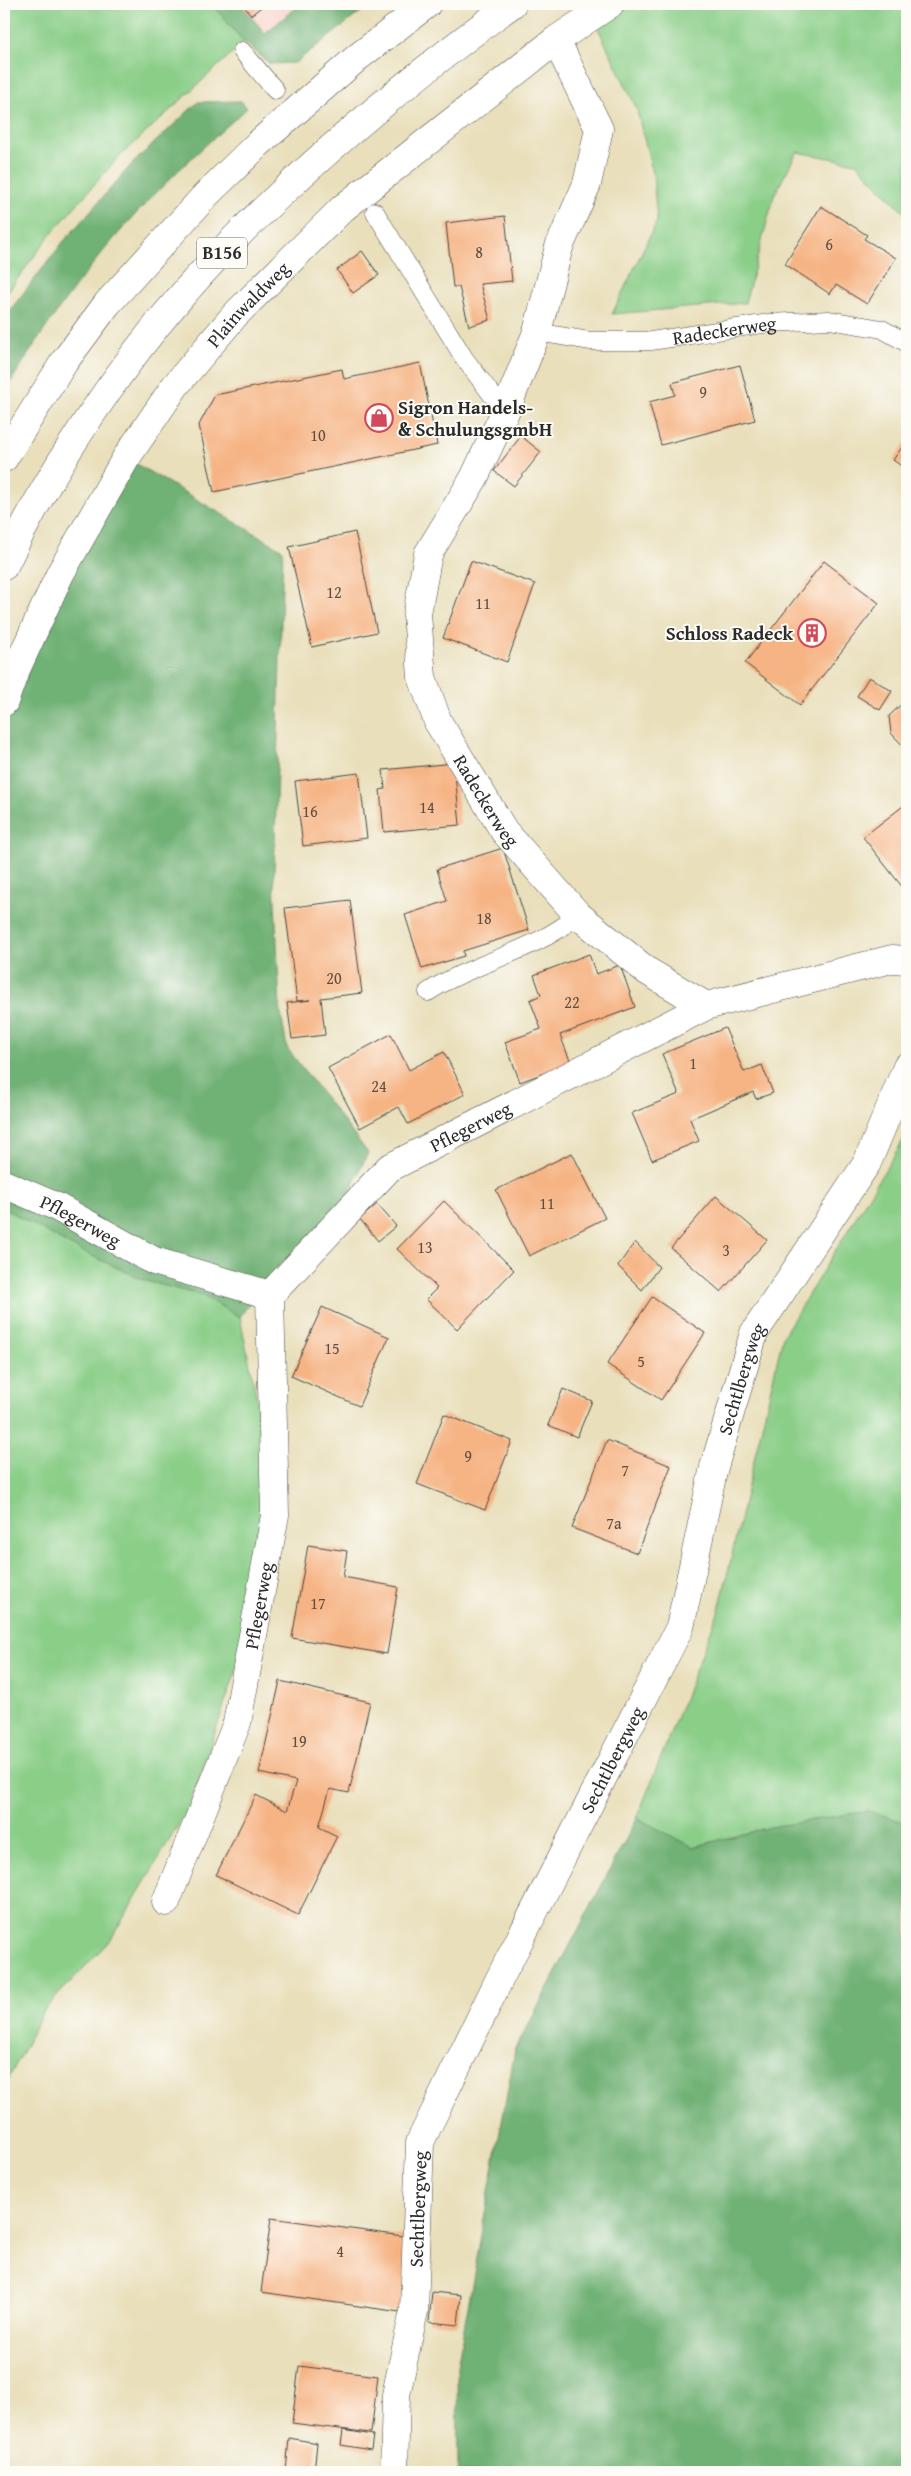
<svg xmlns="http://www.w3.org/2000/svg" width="911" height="2476" viewBox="0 0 911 2476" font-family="'Gentium Book Plus',serif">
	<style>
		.built { fill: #f7d1c9 }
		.green { fill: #8ace88; stroke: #5a7c5a }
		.forest { fill: #6fb174; stroke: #4d6e50 }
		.building { fill: #f6b383 }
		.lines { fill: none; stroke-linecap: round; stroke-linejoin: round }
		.lane-casing { stroke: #484641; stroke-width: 19 }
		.street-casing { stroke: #484641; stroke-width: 29 }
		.primary-casing { stroke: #484641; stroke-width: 29 }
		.lane { stroke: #fff; stroke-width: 18 }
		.street { stroke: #fff; stroke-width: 28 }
		.primary { stroke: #fff; stroke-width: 28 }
		.labels { text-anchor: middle; stroke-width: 4; stroke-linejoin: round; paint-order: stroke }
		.number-label { font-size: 16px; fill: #5e4d41 }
		.shield { fill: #fdfcf7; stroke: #6a6a68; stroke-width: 1 }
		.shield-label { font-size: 18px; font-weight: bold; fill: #2b2b2b }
		.street-label { font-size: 19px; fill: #2b2b2b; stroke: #fdfcf7 }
		.poi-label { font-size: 19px; font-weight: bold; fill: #2b2b2b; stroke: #fdfcf7; text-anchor: start }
	</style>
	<rect width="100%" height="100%" fill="#fdfcf7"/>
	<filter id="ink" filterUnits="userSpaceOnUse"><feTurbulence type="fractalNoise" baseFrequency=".02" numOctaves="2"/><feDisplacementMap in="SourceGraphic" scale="10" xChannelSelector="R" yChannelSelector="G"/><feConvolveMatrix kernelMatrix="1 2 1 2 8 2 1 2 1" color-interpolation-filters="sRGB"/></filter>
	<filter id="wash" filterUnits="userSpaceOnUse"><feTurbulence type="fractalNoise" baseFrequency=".0096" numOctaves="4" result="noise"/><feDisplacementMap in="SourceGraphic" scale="20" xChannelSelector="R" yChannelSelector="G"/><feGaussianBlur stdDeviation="1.12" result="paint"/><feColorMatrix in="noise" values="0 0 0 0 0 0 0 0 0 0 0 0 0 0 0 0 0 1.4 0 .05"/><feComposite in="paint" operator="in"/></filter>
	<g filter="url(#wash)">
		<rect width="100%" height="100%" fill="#e9dfbb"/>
		<path class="built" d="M 240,4 L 301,4 L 265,33 Z"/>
		<path class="green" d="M 4,4 L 212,4 L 244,42 L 116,160 L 50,235 L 4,297 Z
			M 610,4 L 907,4 L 907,216 L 856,163 L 797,152 L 774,196 L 745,303 L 612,314 L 657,221 L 653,174 L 636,107 L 592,16 Z
			M 907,1134 L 907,1823 L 868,1811 L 771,1827 L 692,1847 L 637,1818 L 719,1610 L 783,1336 Z
			M 4,1208 L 71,1246 L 146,1281 L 201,1295 L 240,1317 L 258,1405 L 265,1496 L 238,1665 L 190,1805 L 111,1939 L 43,2011 L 4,2088 Z"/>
		<path class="forest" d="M 212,4 L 240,4 L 265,33 L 301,4 L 371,4 L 295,63 L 270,64 L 244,42 Z
			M 241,101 L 247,108 C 217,135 186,162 158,191 C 98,251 48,320 4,393 L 4,318 L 64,241 L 132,164 L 198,102 Z
			M 126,458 L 283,550 L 274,878 L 280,1009 L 287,1048 L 368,1153 L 344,1204 L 267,1277 L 240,1317 L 201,1295 L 146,1281 L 71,1246 L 4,1208 L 4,710 Z
			M 868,1811 L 907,1823 L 907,2472 L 458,2472 L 457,2366 L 515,2050 L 637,1818 L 693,1847 L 771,1827 Z"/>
		<g id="blocks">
			<path class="building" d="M 242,4 L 265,4 L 251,15 Z
				M 821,206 L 867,235 L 864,239 L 896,258 L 867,304 L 836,285 L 830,294 L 785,264 Z
				M 505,216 L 512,281 L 480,284 L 490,320 L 469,326 L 459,287 L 453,287 L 446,223 Z
				M 362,251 L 379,275 L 353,293 L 337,270 Z
				M 420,363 L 437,445 L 214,492 L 199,425 L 215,395 L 342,369 L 344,379 Z
				M 740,365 L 755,420 L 661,445 L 649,402 L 675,395 L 672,383 Z
				M 521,436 L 541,452 L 514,486 L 494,471 Z
				M 907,440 L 907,470 L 893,460 Z
				M 355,532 L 377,632 L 312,647 L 289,547 Z
				M 471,561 L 535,584 L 507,662 L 443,638 Z
				M 824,561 L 879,603 L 800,705 L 745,663 Z
				M 869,677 L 892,691 L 880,710 L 857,696 Z
				M 904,702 L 907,702 L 907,750 L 891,733 L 889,716 Z
				M 454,763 L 460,825 L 384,832 L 380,790 L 385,789 L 383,770 Z
				M 359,773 L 367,838 L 303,846 L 295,781 Z
				M 907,803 L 907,893 L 863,837 Z
				M 503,848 L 529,930 L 463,951 L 464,956 L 422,969 L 405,915 L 447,901 L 437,869 Z
				M 350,900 L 362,993 L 321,998 L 325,1035 L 292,1039 L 287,1003 L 310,1000 L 297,1001 L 285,908 Z
				M 589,954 L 596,974 L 620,965 L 635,1007 L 560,1035 L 571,1063 L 520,1082 L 505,1042 L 541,1029 L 530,1000 L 541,995 L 534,975 Z
				M 725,1028 L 744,1072 L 762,1065 L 773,1093 L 756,1099 L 753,1092 L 690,1119 L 699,1141 L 652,1160 L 632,1113 L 679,1094 L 662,1054 Z
				M 391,1034 L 409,1070 L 444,1052 L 465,1094 L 408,1124 L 399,1107 L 360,1128 L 328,1068 Z
				M 572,1153 L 605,1218 L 529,1256 L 496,1190 Z
				M 716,1196 L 767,1240 L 721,1292 L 671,1248 Z
				M 444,1201 L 514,1270 L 457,1329 L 426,1299 L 437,1288 L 397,1249 Z
				M 377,1204 L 396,1226 L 378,1241 L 360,1219 Z
				M 635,1242 L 659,1267 L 642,1290 L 618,1266 Z
				M 652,1297 L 705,1333 L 661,1400 L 607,1364 Z
				M 322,1307 L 389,1337 L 359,1406 L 291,1376 Z
				M 563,1389 L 592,1401 L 577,1437 L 548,1425 Z
				M 444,1414 L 512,1441 L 485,1510 L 417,1484 Z
				M 607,1440 L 671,1466 L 637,1553 L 572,1528 Z
				M 308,1545 L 347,1551 L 343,1577 L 398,1587 L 387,1654 L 292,1638 Z
				M 280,1681 L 370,1702 L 349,1793 L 330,1789 L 319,1827 L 337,1836 L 298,1915 L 216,1875 L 256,1795 L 287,1811 L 296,1781 L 259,1773 Z
				M 271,2218 L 410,2237 L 400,2312 L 261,2292 Z
				M 432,2292 L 461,2295 L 458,2325 L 429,2322 Z
				M 299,2366 L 378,2376 L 371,2433 L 292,2423 Z
				M 343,2430 L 373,2435 L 371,2450 L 341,2445 Z
				M 289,2438 L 317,2443 L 314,2472 L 286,2472 Z"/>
		</g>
	</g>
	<g filter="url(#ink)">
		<use href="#blocks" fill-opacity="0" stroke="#484641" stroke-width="1"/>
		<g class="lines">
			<defs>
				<g id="lane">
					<path d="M 242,51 L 275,90"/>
					<path d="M 375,212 L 464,358 L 505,412"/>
					<path id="s1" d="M 537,332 L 590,341 L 651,341 L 770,323 L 829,320 L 882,329 L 907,343"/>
					<path d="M 428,992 C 476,961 535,952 578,915"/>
				</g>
				<g id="street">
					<path id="s2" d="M 556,40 L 599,129 L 587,184 L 559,247 L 537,332 L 505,412 L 474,478 L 428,554 L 417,614 L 422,677 L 438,722 L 504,831 L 578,915 L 647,971 L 706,1006 L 892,959 L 907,960"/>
					<path id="s3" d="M 4,702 L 14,674 L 60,574 L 126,458 L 175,386 L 235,315 L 343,208 L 556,40 L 610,4"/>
					<path id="s4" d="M 4,1184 L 55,1206 L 154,1261 L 270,1295 L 389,1168 L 706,1006"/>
					<path id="s5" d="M 166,1902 L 237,1723 L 275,1515 L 270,1295"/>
					<path id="s6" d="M 394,2472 L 396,2395 L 414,2311 L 420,2142 L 501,1976 L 680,1627 L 714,1467 L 754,1333 L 867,1163 L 907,1067"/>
				</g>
				<path id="primary" d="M 4,458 L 64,362 L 107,304 L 206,195 L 258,144 L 358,57 L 427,4
					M 4,566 C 62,446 146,326 241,232 C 325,149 417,73 512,4"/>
			</defs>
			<use href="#lane" class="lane-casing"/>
			<use href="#street" class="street-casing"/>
			<use href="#primary" class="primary-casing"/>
			<use href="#lane" class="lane"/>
			<use href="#street" class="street"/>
			<use href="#primary" class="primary"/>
		</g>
	</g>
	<defs>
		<symbol id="shop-ring" viewBox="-11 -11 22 22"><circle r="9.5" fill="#fdfcf7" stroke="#d1495b" stroke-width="1.5"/><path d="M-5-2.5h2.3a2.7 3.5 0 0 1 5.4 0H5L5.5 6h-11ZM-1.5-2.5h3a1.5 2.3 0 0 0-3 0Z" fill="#d1495b"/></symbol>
		<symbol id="building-ring" viewBox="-11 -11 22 22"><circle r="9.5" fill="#fdfcf7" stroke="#d1495b" stroke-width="1.5"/><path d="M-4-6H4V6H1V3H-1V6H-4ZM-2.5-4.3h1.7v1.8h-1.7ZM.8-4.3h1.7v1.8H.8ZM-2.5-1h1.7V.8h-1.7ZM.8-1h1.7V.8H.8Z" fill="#d1495b"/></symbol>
	</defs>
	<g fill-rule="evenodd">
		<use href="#shop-ring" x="363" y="402" width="32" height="32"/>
		<use href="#building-ring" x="796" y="617" width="32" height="32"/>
	</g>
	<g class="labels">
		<g class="number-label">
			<text x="829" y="250">6</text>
			<text x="479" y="258">8</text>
			<text x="703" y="398">9</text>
			<text x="318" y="441">10</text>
			<text x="334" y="598">12</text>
			<text x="483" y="609">11</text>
			<text x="427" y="813">14</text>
			<text x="310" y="817">16</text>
			<text x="484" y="924">18</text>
			<text x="334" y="984">20</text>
			<text x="572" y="1008">22</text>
			<text x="693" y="1069">1</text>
			<text x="379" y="1092">24</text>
			<text x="547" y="1209">11</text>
			<text x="425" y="1253">13</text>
			<text x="726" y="1256">3</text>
			<text x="332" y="1354">15</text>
			<text x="641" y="1367">5</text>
			<text x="468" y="1462">9</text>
			<text x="625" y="1476">7</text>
			<text x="614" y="1529">7a</text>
			<text x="318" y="1609">17</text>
			<text x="299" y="1747">19</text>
			<text x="340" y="2257">4</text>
		</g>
		<rect class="shield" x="197" y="237.5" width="50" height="31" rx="4"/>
		<g class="shield-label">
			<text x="222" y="259">B156</text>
		</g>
		<g class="street-label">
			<text dy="7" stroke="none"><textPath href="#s3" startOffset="470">Plainwaldweg</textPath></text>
			<text dy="7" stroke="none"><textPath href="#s1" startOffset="189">Radeckerweg</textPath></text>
			<text dy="7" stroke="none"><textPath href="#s2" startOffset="824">Radeckerweg</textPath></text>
			<text dy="7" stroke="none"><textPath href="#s4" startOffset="555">Pflegerweg</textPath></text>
			<text dy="7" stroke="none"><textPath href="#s4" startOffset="85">Pflegerweg</textPath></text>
			<text dy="7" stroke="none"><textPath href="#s6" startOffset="1165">Sechtlbergweg</textPath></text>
			<text dy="7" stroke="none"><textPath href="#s5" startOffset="312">Pflegerweg</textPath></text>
			<text dy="7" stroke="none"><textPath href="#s6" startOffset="760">Sechtlbergweg</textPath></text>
			<text dy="7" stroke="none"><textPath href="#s6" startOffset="265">Sechtlbergweg</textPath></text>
		</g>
		<g class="poi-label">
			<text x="398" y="414">Sigron Handels-<tspan x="398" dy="22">&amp; SchulungsgmbH</tspan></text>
			<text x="793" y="640" text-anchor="end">Schloss Radeck</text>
		</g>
	</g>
	<rect width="911" height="2476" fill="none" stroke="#fdfcf7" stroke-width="20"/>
</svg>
